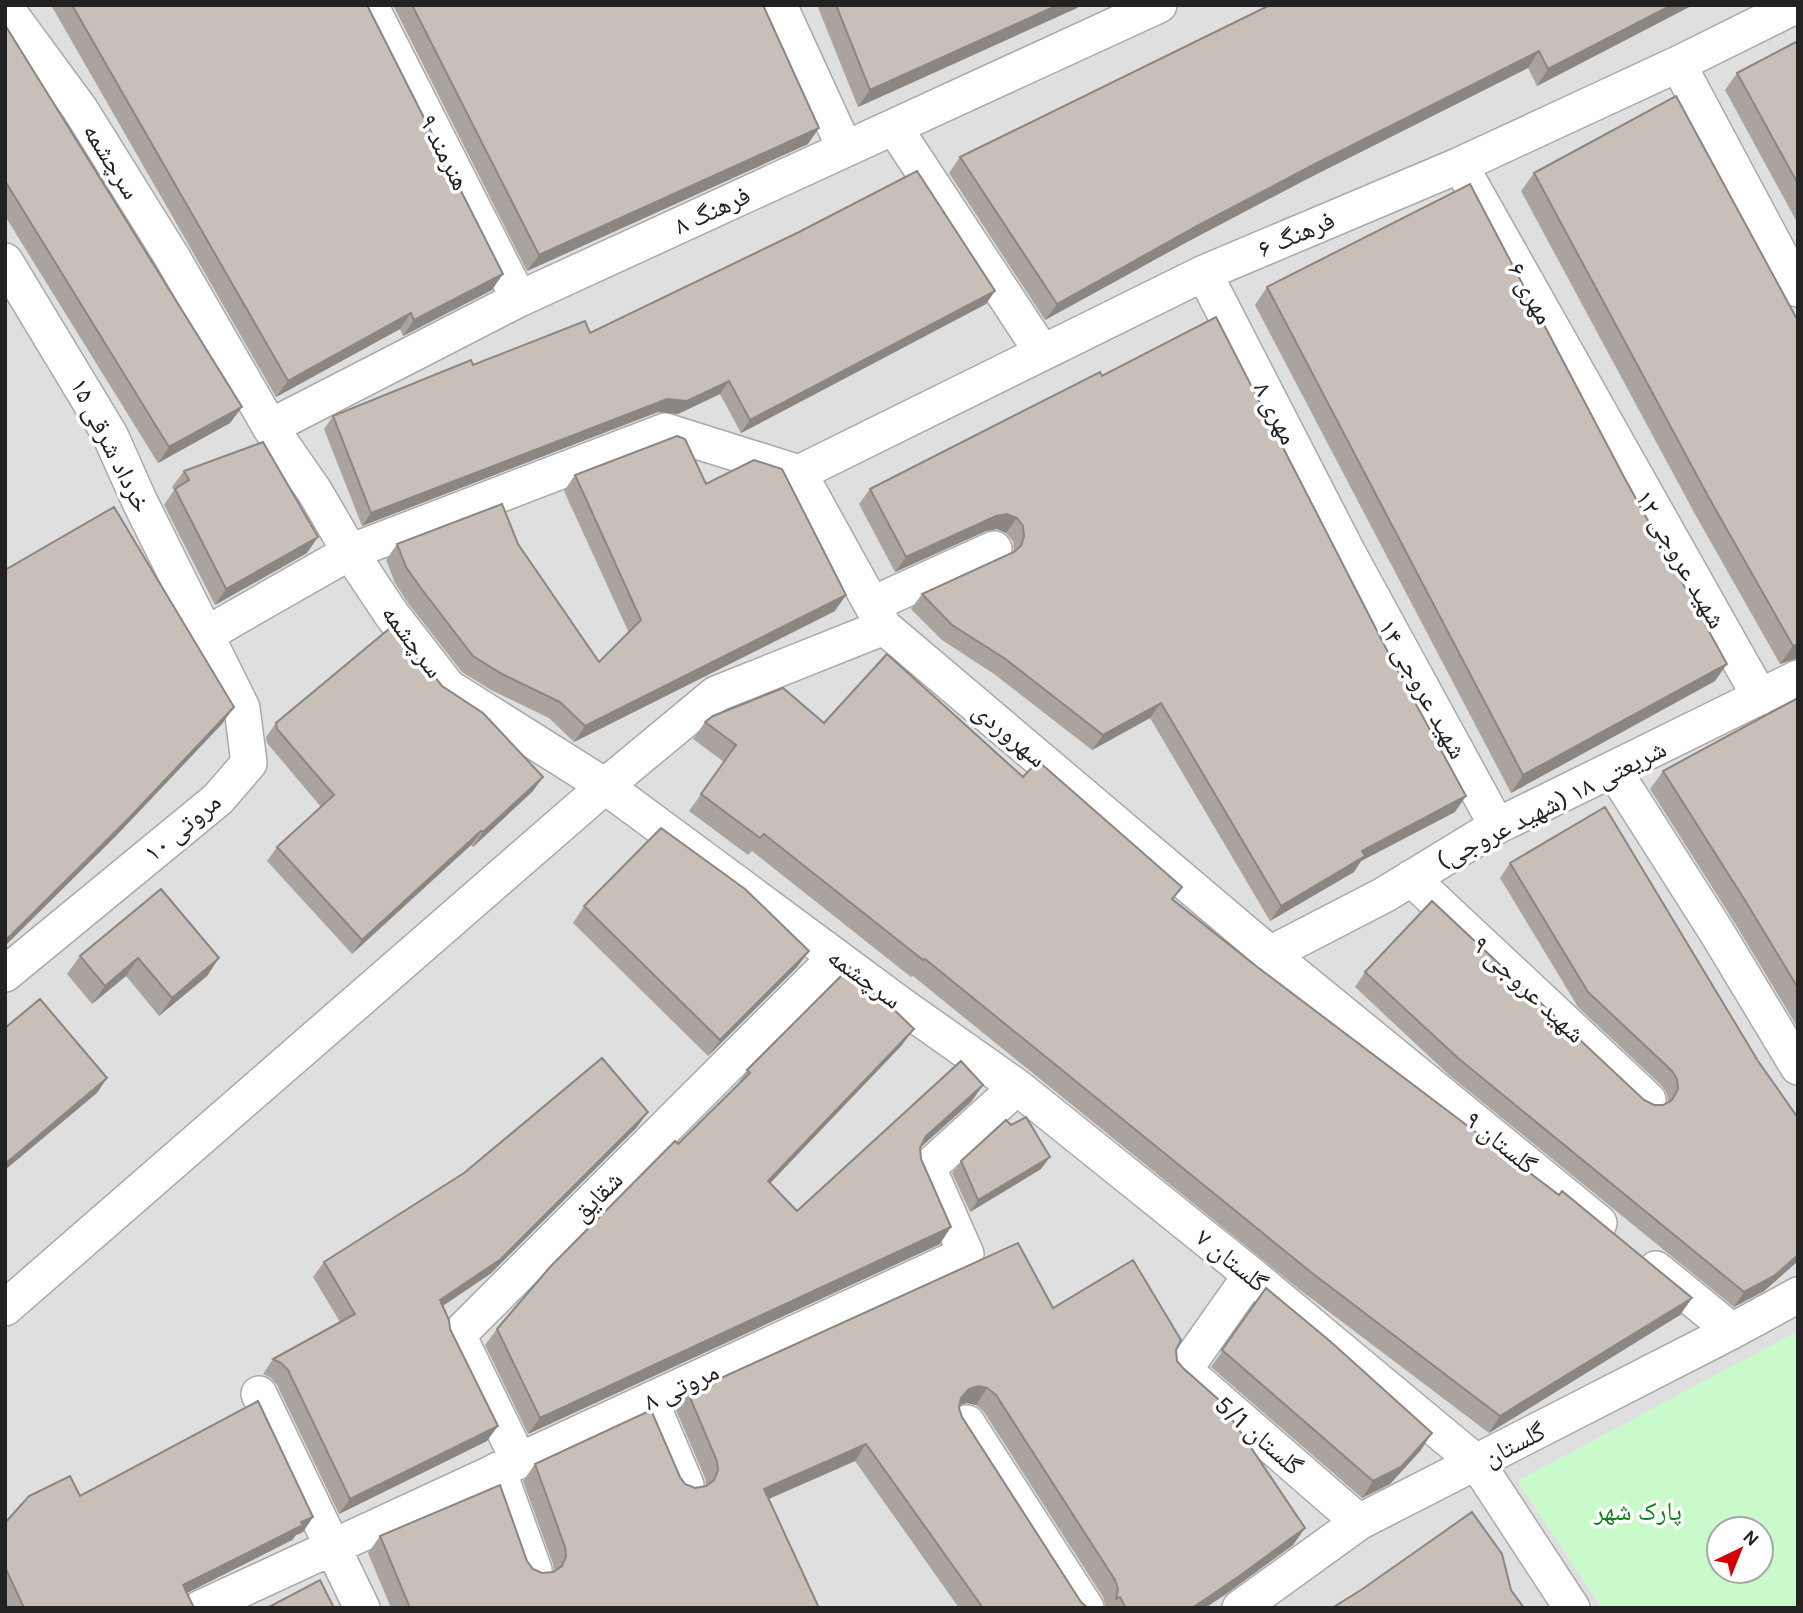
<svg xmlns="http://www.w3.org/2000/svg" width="1803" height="1613" viewBox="0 0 1803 1613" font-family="Karla,'Noto Naskh Arabic',sans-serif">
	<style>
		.residential { fill: #e0dfdf; fill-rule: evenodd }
		.park { fill: #c8facc; fill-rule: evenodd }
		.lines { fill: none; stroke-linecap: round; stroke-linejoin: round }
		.minor-casing { stroke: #a9a9a9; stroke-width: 38 }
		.minor { stroke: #fff; stroke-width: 35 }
		.wall { fill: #aba49e }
		.shaded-wall { fill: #8b8681 }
		.building { fill: #c7bfb8; stroke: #8b8681; stroke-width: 2 }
		.labels { text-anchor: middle; stroke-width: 7; stroke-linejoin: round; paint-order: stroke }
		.street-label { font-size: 26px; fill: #222; stroke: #fff }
		.park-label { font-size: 26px; fill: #0c8416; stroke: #fff }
	</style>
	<rect width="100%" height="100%" fill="#f2efe9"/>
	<path class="residential" d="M 5,5 L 1798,5 L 1798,1608 L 5,1608 ZM 1719,1529 L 1761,1529 L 1761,1571 L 1719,1571 Z"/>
	<path class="park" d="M 1798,1331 L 1798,1608 L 1602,1608 L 1517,1481 ZM 1719,1529 L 1761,1529 L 1761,1571 L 1719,1571 Z"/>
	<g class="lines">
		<defs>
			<path id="minor" d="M 370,5 L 519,299
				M 779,5 L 845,149
				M 5,7 L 80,109 L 172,257 L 270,427 L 315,492 L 350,552 L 392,615 L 448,687 L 605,786 L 901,1005 L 1017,1087 L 1251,1275 L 1477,1463 L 1572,1608
				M 1678,64 L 1798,289
				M 894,127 L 1042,352
				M 1460,165 L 1760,697
				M 5,261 L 110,435 L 139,500 L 242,708 L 249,763 L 218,799 L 5,974
				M 1204,273 L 1348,553 L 1497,826
				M 270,427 L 519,299 L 1159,5
				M 799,473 L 884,627 L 1270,954 L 1599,1223
				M 799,473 L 1204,273 L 1460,165 L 1678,64 L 1797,5
				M 873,604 L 994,549
				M 205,635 L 350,552 L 665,431 L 799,473
				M 1613,769 L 1716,931 L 1798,1067
				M 1411,878 L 1648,1100
				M 1270,954 L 1384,895 L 1497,826 L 1798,678
				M 1656,1269 L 1732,1331
				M 1251,1275 L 1184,1370 L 1359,1522
				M 5,1308 L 605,786 L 716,694 L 884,627
				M 259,1394 L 362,1608
				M 650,1400 L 686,1485
				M 967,1423 L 1086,1608
				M 519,1461 L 458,1335 L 836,957
				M 498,1470 L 534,1570
				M 201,1608 L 966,1254 L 928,1168 L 1017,1087
				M 1240,1608 L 1359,1522 L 1732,1331 L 1798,1295"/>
		</defs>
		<use href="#minor" class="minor-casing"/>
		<use href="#minor" class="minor"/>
	</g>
	<path class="wall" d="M 51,5 L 367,5 L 492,290 L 403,336 L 400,329 L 276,397 Z
		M 393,5 L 763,5 L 808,144 L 527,271 Z
		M 817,5 L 1080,5 L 1077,8 L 858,107 Z
		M 1693,5 L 1537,86 L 1528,68 L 1305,180 L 1187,242 L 1045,320 L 949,173 L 960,157 Z
		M 5,25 L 242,407 L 230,423 L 158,463 L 5,216 Z
		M 1798,41 L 1798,224 L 1725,90 L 1737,73 Z
		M 1534,173 L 1798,321 L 1798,658 L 1780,664 L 1696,516 L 1521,191 Z
		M 1267,287 L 1715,681 L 1511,793 L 1255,305 Z
		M 995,291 L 986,304 L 741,433 L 720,394 L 678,414 L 658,412 L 362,526 L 324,429 L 333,416 L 473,365 L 590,333 Z
		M 1102,376 L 1455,812 L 1361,861 L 1354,872 L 1270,921 L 1150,718 L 1092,750 L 994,674 L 942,640 L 911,609 L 922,594 L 1014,552 L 1013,541 L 1006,533 L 997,529 L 986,531 L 895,572 L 859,504 L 870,489 Z
		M 184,471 L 307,553 L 215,605 L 164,505 L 174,490 L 172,487 Z
		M 575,475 L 706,484 L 835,611 L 574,742 L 549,718 L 491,690 L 462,672 L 408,603 L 395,583 L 386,560 L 397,544 L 518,544 L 599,662 L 629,633 L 564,491 Z
		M 1798,698 L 1798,1028 L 1733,920 L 1650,789 L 1663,771 Z
		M 705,722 L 824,723 L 1023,777 L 1256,966 L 1692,1298 L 1680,1315 L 1489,1433 L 1300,1290 L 913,976 L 911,977 L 752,851 L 748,855 L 689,811 L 724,762 L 693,739 Z
		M 276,723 L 533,791 L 473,847 L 471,845 L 352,954 L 267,861 L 277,847 L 321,807 L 267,743 L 266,737 Z
		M 1605,807 L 1798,1261 L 1764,1291 L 1734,1307 L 1448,1074 L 1355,987 L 1365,972 L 1654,1105 L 1663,1105 L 1668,1102 L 1667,1094 L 1662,1086 L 1578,1007 L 1500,878 L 1510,863 Z
		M 584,906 L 809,951 L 797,967 L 708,1056 L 573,923 Z
		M 80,956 L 219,958 L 207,976 L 159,1016 L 126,976 L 92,1004 L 67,974 Z
		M 902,1045 L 770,1183 L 797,1211 L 983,1085 L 971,1102 L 920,1148 L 921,1159 L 940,1244 L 528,1434 L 485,1345 L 497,1329 L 736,1087 L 747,1070 Z
		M 1011,1125 L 1041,1169 L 970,1212 L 952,1173 L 961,1161 Z
		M 637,1127 L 490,1274 L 443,1306 L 487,1441 L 339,1514 L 277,1385 L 271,1378 L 263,1374 L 273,1359 L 340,1322 L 313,1277 L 324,1262 Z
		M 1266,1288 L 1421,1450 L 1390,1484 L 1362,1498 L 1211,1367 Z
		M 1053,1308 L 1176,1350 L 1177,1361 L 1305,1528 L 1293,1545 L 1226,1594 L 1205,1608 L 1106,1608 L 1103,1597 L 984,1412 L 976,1405 L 967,1403 L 959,1405 L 959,1408 L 962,1417 L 1081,1602 L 1088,1608 L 959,1608 L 855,1461 L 769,1499 L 819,1608 L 391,1608 L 368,1553 L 380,1536 L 527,1561 L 533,1569 L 542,1573 L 554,1571 L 553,1564 L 523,1481 L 535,1464 L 680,1477 L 685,1484 L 695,1488 L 706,1486 L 705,1478 L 676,1410 L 688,1393 Z
		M 80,1496 L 313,1517 L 303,1532 L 296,1535 L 292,1540 L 187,1593 L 194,1608 L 6,1608 L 5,1605 L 5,1523 Z"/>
	<path class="shaded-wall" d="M 1058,5 L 1080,5 L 1077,8 L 858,107 L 870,90 Z
		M 1672,5 L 1693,5 L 1537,86 L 1548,69 Z
		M 1539,51 L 1528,68 L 1305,180 L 1187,242 L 1045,320 L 1057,304 L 1199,225 L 1317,163 Z
		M 819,128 L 808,144 L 527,271 L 539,255 Z
		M 503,274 L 492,290 L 403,336 L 414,320 Z
		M 995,291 L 986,304 L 741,433 L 750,420 Z
		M 411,313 L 400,329 L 276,397 L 288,381 Z
		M 729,381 L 720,394 L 678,414 L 658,412 L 362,526 L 371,513 L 667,399 Z
		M 242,407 L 230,423 L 158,463 L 169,447 Z
		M 1007,514 L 1017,518 L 1006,533 L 997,529 L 986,531 L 895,572 L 906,557 L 996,516 Z
		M 318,537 L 307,553 L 215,605 L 226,589 Z
		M 846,595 L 835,611 L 574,742 L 585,726 Z
		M 1798,644 L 1798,658 L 1780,664 L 1793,646 Z
		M 1727,664 L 1715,681 L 1511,793 L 1523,775 Z
		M 1161,703 L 1150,718 L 1092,750 L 1103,735 Z
		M 234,707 L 222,724 L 117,835 L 5,946 L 5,941 Z
		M 543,777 L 533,791 L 473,847 L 483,832 Z
		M 1466,796 L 1455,812 L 1361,861 L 1354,872 L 1270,921 L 1281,906 L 1362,851 Z
		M 481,831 L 471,845 L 352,954 L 362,940 Z
		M 809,951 L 797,967 L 708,1056 L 720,1040 Z
		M 138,958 L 126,976 L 92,1004 L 105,986 Z
		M 219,958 L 207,976 L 159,1016 L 172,998 Z
		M 914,1029 L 902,1045 L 756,1198 L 768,1181 Z
		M 107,1078 L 97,1093 L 5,1170 L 5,1164 Z
		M 983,1085 L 971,1102 L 914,1153 L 926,1136 Z
		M 648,1112 L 637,1127 L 490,1274 L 429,1315 L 440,1300 Z
		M 1050,1157 L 1041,1169 L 970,1212 L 978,1200 Z
		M 951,1227 L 940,1244 L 528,1434 L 540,1418 Z
		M 1798,1255 L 1798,1261 L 1764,1291 L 1734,1307 L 1744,1292 Z
		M 1692,1298 L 1680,1315 L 1489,1433 L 1500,1416 Z
		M 979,1386 L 987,1388 L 976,1405 L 967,1403 L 957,1406 L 961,1398 L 969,1389 Z
		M 498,1426 L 487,1441 L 339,1514 L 350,1499 Z
		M 1432,1433 L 1421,1450 L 1390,1484 L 1362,1498 L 1373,1481 Z
		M 866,1444 L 855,1461 L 752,1506 L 764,1489 Z
		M 313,1517 L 303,1532 L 296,1535 L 292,1540 L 173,1600 L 183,1585 Z
		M 1305,1528 L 1293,1545 L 1226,1594 L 1205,1608 L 1192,1608 Z"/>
	<path class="building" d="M 72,5 L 367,5 L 503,274 L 414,320 L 411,313 L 288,381 Z
		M 412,5 L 763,5 L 819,128 L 539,255 Z
		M 836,5 L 1058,5 L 870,90 Z
		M 1270,5 L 1672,5 L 1548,69 L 1539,51 L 1317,163 L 1199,225 L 1057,304 L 960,157 Z
		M 5,25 L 242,407 L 169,447 L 5,181 Z
		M 1798,41 L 1798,184 L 1737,73 Z
		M 1676,96 L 1798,321 L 1798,644 L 1793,646 L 1709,498 L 1534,173 Z
		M 917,171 L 995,291 L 750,420 L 729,381 L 687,401 L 667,399 L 371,513 L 333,416 L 471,360 L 473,365 L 585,321 L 590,333 L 799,232 Z
		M 1470,184 L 1624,477 L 1727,664 L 1523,775 L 1267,287 Z
		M 1216,317 L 1392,660 L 1466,796 L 1362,851 L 1365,856 L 1281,906 L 1161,703 L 1103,735 L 1004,658 L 952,625 L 922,594 L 1014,552 L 1021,546 L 1024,536 L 1023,526 L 1017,518 L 1007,514 L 996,516 L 906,557 L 870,489 L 1100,372 L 1102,376 Z
		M 677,436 L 685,439 L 706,484 L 754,460 L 782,469 L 846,595 L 585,726 L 560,702 L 502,674 L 473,656 L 420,587 L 406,567 L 397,544 L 502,504 L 518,544 L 599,662 L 641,620 L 575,475 Z
		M 263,442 L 318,537 L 226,589 L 175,489 L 189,480 L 184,471 Z
		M 114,507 L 234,707 L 129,818 L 5,941 L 5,570 Z
		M 395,624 L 442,686 L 483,713 L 543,777 L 483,832 L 481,831 L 362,940 L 277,847 L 334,795 L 277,729 L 276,723 Z
		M 887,654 L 1023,777 L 1038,761 L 1182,887 L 1172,899 L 1256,966 L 1559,1195 L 1562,1191 L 1692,1298 L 1500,1416 L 1312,1273 L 925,959 L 923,960 L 764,834 L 760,838 L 701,794 L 736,745 L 705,722 L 713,716 L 783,688 L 824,723 Z
		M 1798,698 L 1798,988 L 1746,902 L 1663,771 Z
		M 1605,807 L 1758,1061 L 1798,1118 L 1798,1255 L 1774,1276 L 1744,1292 L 1459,1059 L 1365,972 L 1432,901 L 1644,1100 L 1654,1105 L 1663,1105 L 1672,1100 L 1678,1089 L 1677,1079 L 1672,1071 L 1588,992 L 1510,863 Z
		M 661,828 L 745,889 L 809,951 L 720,1040 L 584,906 Z
		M 161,889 L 219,958 L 172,998 L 138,958 L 105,986 L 80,956 Z
		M 850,967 L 914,1029 L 768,1181 L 797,1211 L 961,1061 L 983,1085 L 926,1136 L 920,1148 L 921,1159 L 951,1227 L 540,1418 L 497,1329 L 550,1267 L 675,1141 L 678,1144 L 750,1073 L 747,1070 Z
		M 40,999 L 107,1078 L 5,1164 L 5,1028 Z
		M 602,1058 L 648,1112 L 501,1259 L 440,1300 L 449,1320 L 450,1329 L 498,1426 L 350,1499 L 288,1370 L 281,1363 L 273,1359 L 355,1314 L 324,1262 L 464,1173 Z
		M 1026,1117 L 1050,1157 L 978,1200 L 961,1161 L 1006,1120 L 1011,1125 Z
		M 1018,1243 L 1053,1308 L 1133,1260 L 1181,1340 L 1176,1350 L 1177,1361 L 1183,1368 L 1219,1400 L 1305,1528 L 1238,1577 L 1192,1608 L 1126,1608 L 1120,1597 L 1116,1599 L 1118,1589 L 1115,1580 L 996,1395 L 987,1388 L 979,1386 L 969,1389 L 961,1398 L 959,1408 L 962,1417 L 1081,1602 L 1088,1608 L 983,1608 L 866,1444 L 764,1489 L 819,1608 L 410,1608 L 380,1536 L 500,1485 L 527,1561 L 533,1569 L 542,1573 L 553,1572 L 562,1566 L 566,1556 L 565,1547 L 535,1464 L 651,1410 L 680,1477 L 685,1484 L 695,1488 L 706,1486 L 714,1480 L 718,1470 L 717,1461 L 688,1393 Z
		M 1266,1288 L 1331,1342 L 1432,1433 L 1401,1467 L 1373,1481 L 1222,1350 Z
		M 258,1401 L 313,1517 L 301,1522 L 303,1525 L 183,1585 L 194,1608 L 24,1608 L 5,1567 L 5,1523 L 29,1496 L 70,1476 L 80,1496 Z
		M 1472,1512 L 1502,1554 L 1511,1590 L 1524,1608 L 1332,1608 L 1361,1590 Z
		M 320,1580 L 334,1608 L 267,1608 Z"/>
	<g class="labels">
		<g class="street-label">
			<text transform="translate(445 152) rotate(63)" y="9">هنرمند ۹</text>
			<text transform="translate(112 161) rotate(58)" y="9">سرچشمه</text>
			<text transform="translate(712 210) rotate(-25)" y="9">فرهنگ ۸</text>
			<text transform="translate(1296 234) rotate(-23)" y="9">فرهنگ ۶</text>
			<text transform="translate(1531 293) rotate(61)" y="9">مهری ۶</text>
			<text transform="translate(1276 413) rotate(63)" y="9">مهری ۸</text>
			<text transform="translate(111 445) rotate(63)" y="9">۱۵ خرداد شرقی</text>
			<text transform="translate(1681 559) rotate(60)" y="9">شهید عروجی ۱۲</text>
			<text transform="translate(413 641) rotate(53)" y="9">سرچشمه</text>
			<text transform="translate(1423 689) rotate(61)" y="9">شهید عروجی ۱۴</text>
			<text transform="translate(1010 734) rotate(40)" y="9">سهروردی</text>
			<text transform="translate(1551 804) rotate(-27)" y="9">شریعتی ۱۸ (شهید عروجی)</text>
			<text transform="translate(182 827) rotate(-40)" y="9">مروتی ۱۰</text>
			<text transform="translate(865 978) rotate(36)" y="9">سرچشمه</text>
			<text transform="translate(1529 989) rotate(43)" y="9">شهید عروجی ۹</text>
			<text transform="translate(1501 1142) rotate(39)" y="9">گلستان ۹</text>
			<text transform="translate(597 1196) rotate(-45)" y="9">شقایق</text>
			<text transform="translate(1232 1260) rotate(39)" y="9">گلستان ۷</text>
			<text transform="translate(681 1386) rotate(-25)" y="9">مروتی ۸</text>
			<text transform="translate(1259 1435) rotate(41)" y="9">گلستان 5/1</text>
			<text transform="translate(1514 1444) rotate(-27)" y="9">گلستان</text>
		</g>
		<g class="park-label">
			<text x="1638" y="1520">پارک شهر</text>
		</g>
	</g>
	<rect width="1803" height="1613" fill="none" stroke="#222222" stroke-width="14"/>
	<g transform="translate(1740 1550) rotate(43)"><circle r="33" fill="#ffffff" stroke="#a7a7a7" stroke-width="2"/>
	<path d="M0-5L12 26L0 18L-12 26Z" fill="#d40000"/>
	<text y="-10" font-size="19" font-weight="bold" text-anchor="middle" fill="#222222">N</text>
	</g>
</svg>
